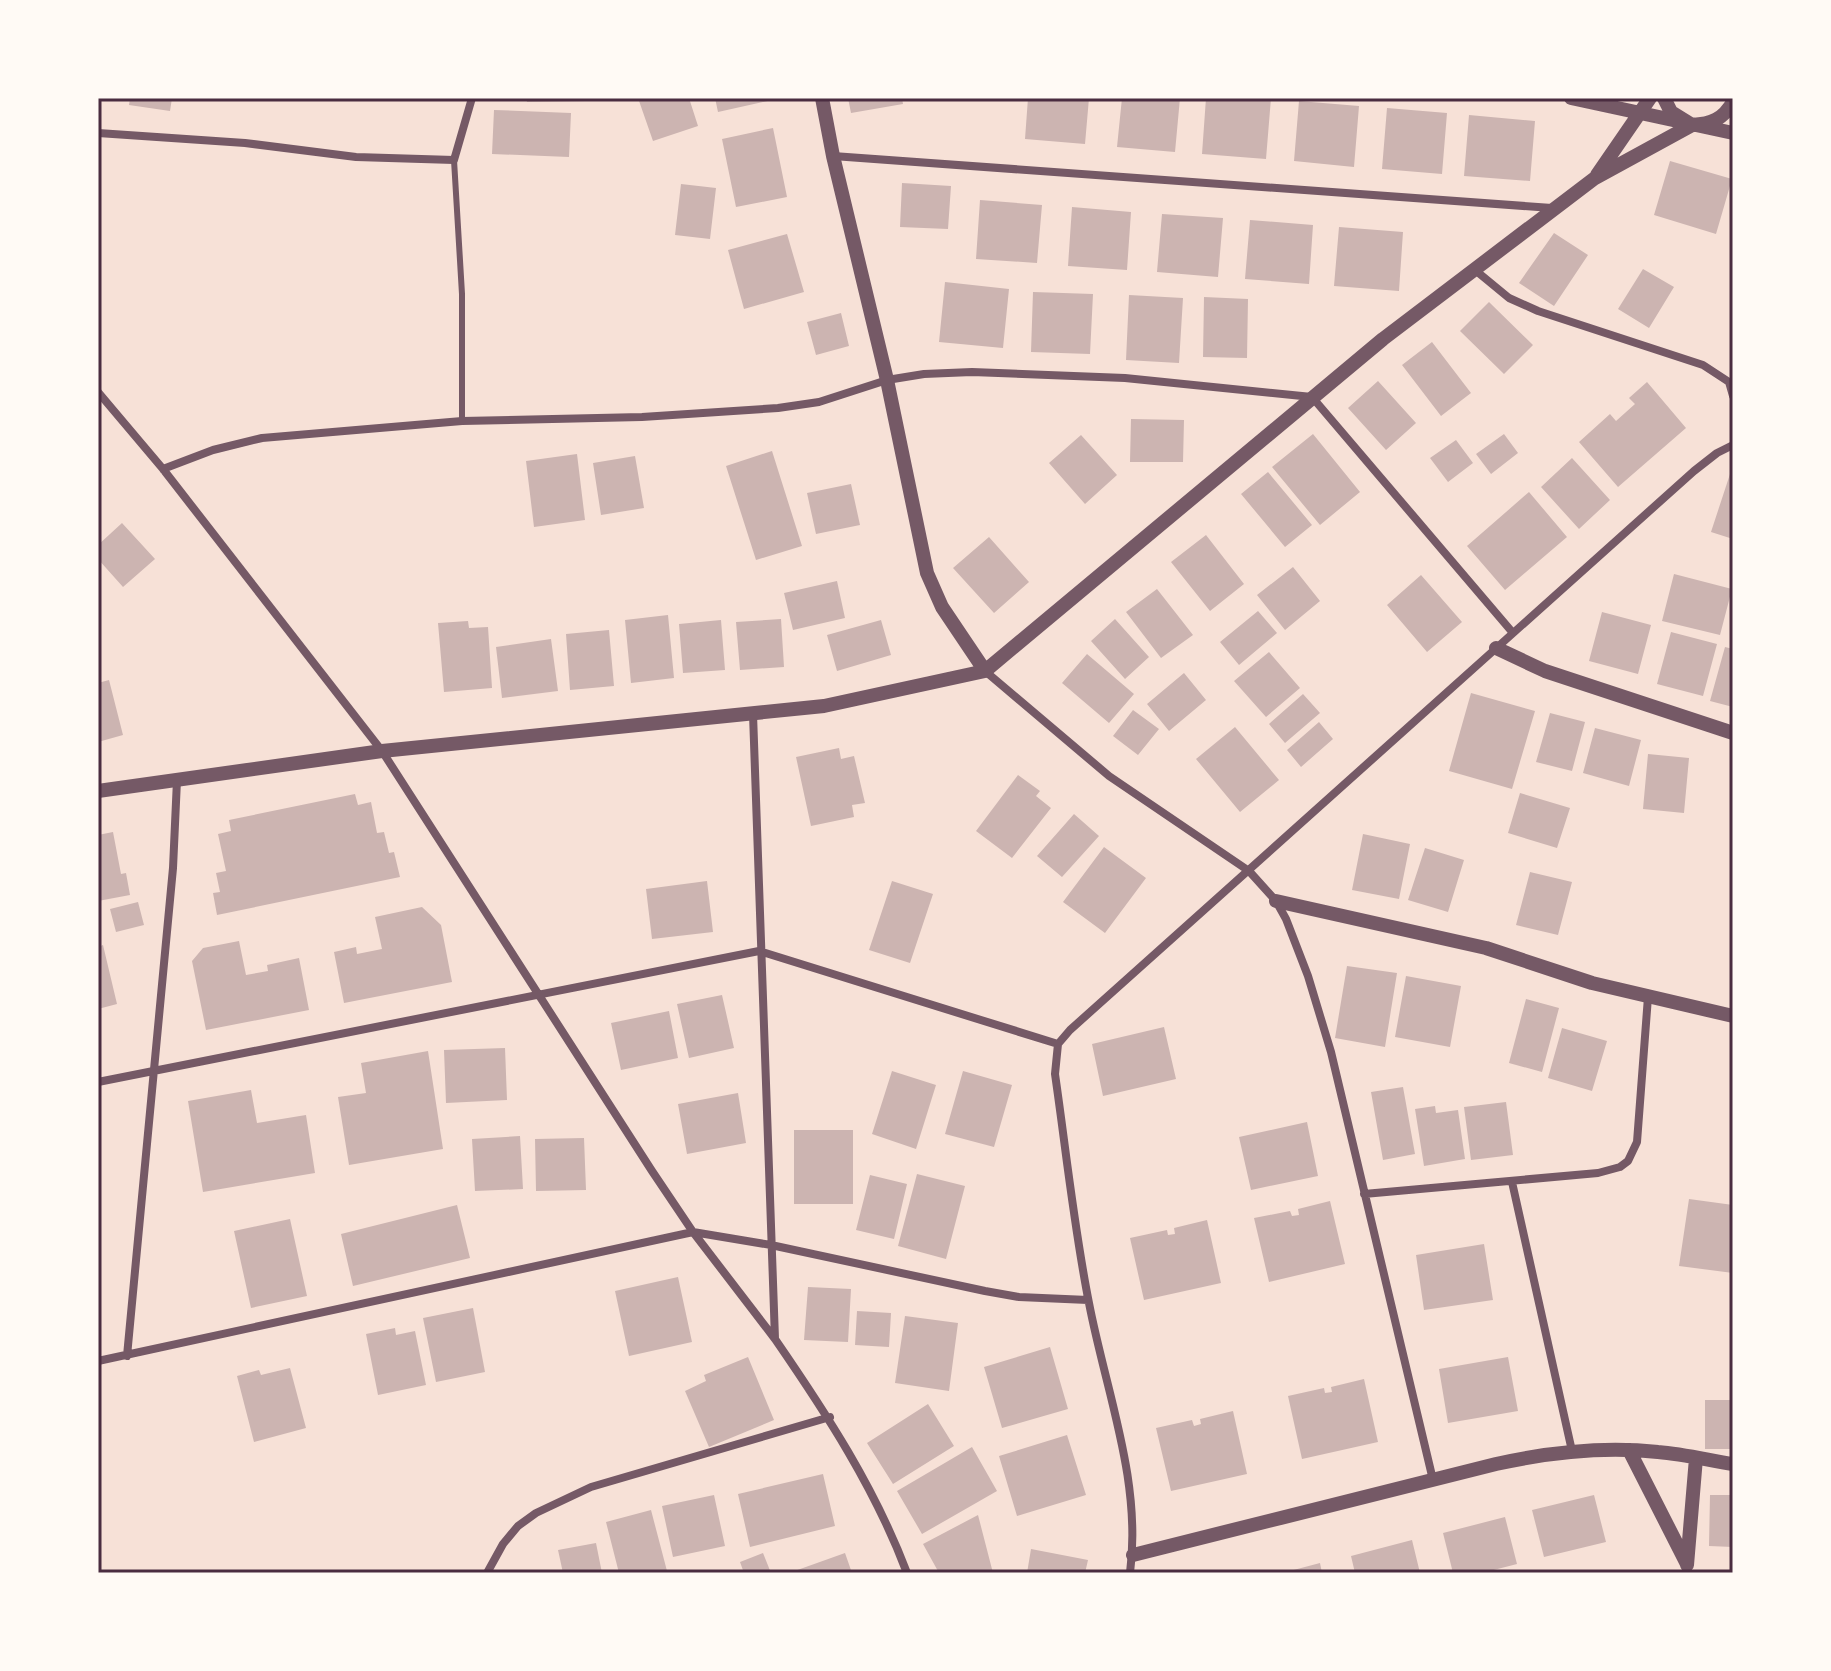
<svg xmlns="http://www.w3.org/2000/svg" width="1831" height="1671" viewBox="0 0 1831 1671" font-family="'Public Sans',sans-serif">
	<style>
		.building { fill: #ccb4b1 }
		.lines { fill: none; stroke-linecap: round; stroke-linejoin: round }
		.service { stroke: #755966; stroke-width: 6 }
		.minor { stroke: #755966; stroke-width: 8 }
		.tertiary { stroke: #755966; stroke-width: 14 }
		.neatline { fill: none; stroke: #4a2c40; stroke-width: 3 }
	</style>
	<rect width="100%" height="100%" fill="#f7e1d7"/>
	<path class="building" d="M 130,98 L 172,98 L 170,111 L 129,105 Z
		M 526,98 L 586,98 L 586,101 L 527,102 Z
		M 638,98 L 689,98 L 698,126 L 653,141 Z
		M 715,98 L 777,98 L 777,99 L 718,112 Z
		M 848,98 L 902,98 L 903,104 L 851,113 Z
		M 1028,98 L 1089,98 L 1085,144 L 1025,139 Z
		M 1122,98 L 1180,98 L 1175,152 L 1117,147 Z
		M 1206,98 L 1271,98 L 1266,159 L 1202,154 Z
		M 1299,101 L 1359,106 L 1354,167 L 1294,161 Z
		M 1387,108 L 1447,113 L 1442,174 L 1382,169 Z
		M 494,110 L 571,113 L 569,157 L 492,154 Z
		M 1469,115 L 1535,121 L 1530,181 L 1464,176 Z
		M 773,128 L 787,197 L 736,207 L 722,139 Z
		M 1670,161 L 1732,179 L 1716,234 L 1654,215 Z
		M 902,183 L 951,186 L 948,229 L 900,227 Z
		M 681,184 L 716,188 L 710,239 L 675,235 Z
		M 980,200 L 1042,205 L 1037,263 L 976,259 Z
		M 1072,207 L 1131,212 L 1127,270 L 1068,266 Z
		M 1162,214 L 1223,218 L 1218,277 L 1157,272 Z
		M 1250,220 L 1313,225 L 1309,284 L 1245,279 Z
		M 1339,227 L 1403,232 L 1399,291 L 1334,286 Z
		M 1554,233 L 1588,255 L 1554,306 L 1519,283 Z
		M 787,234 L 804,292 L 744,309 L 728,250 Z
		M 1643,269 L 1674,287 L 1649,328 L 1618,309 Z
		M 945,282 L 1009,289 L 1003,348 L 939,342 Z
		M 1033,292 L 1093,294 L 1090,354 L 1031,352 Z
		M 1129,295 L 1183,298 L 1179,363 L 1126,360 Z
		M 1204,297 L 1248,299 L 1247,358 L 1203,357 Z
		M 1489,302 L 1533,345 L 1504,374 L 1460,331 Z
		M 841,313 L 849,346 L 816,355 L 807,322 Z
		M 1432,342 L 1471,393 L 1441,416 L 1402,365 Z
		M 1378,381 L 1416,423 L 1386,450 L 1348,408 Z
		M 1647,382 L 1686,428 L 1618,487 L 1579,442 L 1610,414 L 1616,421 L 1635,404 L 1629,398 Z
		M 1131,419 L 1184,420 L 1183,462 L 1130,462 Z
		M 1313,434 L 1360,492 L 1320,525 L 1272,467 Z
		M 1504,434 L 1518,453 L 1491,474 L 1476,454 Z
		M 1081,435 L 1117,475 L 1085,504 L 1049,463 Z
		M 1456,440 L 1473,463 L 1448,482 L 1430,458 Z
		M 772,451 L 802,546 L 756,560 L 726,466 Z
		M 577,454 L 585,520 L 534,527 L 526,461 Z
		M 635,456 L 644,508 L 601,515 L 593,463 Z
		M 1572,458 L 1610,500 L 1579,529 L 1541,487 Z
		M 1731,471 L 1733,471 L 1733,539 L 1711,532 Z
		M 1268,472 L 1312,525 L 1285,547 L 1241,494 Z
		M 851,484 L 860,525 L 816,534 L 807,493 Z
		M 1529,492 L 1567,537 L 1505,590 L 1467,546 Z
		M 122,523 L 155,559 L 123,587 L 98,559 L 98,545 Z
		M 1206,535 L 1244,584 L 1210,611 L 1171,562 Z
		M 989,537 L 1029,582 L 994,613 L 953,568 Z
		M 1293,567 L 1320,601 L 1285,630 L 1257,595 Z
		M 1674,574 L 1732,589 L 1720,635 L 1662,621 Z
		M 1421,575 L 1462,622 L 1427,652 L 1387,605 Z
		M 837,581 L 845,618 L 793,630 L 784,593 Z
		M 1157,589 L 1193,635 L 1161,658 L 1126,612 Z
		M 1258,611 L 1277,633 L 1239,665 L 1220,642 Z
		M 1602,612 L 1651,625 L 1638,674 L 1589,661 Z
		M 668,615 L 674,678 L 631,683 L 625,620 Z
		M 781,619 L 784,667 L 740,670 L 736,622 Z
		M 1115,619 L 1149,657 L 1125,679 L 1091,641 Z
		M 721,620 L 725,670 L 683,673 L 679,624 Z
		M 881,620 L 891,655 L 837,671 L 827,635 Z
		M 468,621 L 469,628 L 488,627 L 492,688 L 444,692 L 438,623 Z
		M 609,630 L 614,686 L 570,690 L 566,634 Z
		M 1671,632 L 1717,644 L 1703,696 L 1657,684 Z
		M 551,639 L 558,691 L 502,698 L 496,647 Z
		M 1725,647 L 1733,649 L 1733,707 L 1710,701 Z
		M 1269,652 L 1300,688 L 1266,717 L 1234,681 Z
		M 1087,654 L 1134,694 L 1109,723 L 1062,683 Z
		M 1184,673 L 1206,700 L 1169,731 L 1147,704 Z
		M 109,680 L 123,735 L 98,742 L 98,683 Z
		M 1471,693 L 1535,711 L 1512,789 L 1449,771 Z
		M 1303,694 L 1320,713 L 1285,743 L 1269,724 Z
		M 1133,710 L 1159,729 L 1138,755 L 1113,736 Z
		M 1550,713 L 1585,722 L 1572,771 L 1536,762 Z
		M 1319,722 L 1333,739 L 1301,767 L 1287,750 Z
		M 1235,727 L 1279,780 L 1240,812 L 1196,759 Z
		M 1595,728 L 1641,740 L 1629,786 L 1583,773 Z
		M 839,748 L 841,759 L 854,756 L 865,803 L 852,805 L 854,817 L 811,826 L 796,757 Z
		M 1648,754 L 1689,758 L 1684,813 L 1643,809 Z
		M 1018,775 L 1040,791 L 1036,796 L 1051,808 L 1012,858 L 976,831 Z
		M 1520,793 L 1570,808 L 1557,848 L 1508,833 Z
		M 355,794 L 358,805 L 371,802 L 377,833 L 384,832 L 389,853 L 394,852 L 400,877 L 217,915 L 213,893 L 220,892 L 216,873 L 226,871 L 218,834 L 231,831 L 229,820 Z
		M 1074,814 L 1099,836 L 1062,877 L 1037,856 Z
		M 113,832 L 121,874 L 126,873 L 130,895 L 98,901 L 98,835 Z
		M 1363,834 L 1410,844 L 1399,899 L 1352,890 Z
		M 1104,847 L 1146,878 L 1105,933 L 1063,902 Z
		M 1425,848 L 1464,860 L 1448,912 L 1408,900 Z
		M 1530,872 L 1572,882 L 1558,935 L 1516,925 Z
		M 707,881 L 713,932 L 652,939 L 646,889 Z
		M 892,881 L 933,894 L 910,963 L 869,950 Z
		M 138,902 L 144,925 L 116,932 L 110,909 Z
		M 422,907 L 441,925 L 452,982 L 344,1003 L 334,952 L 356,947 L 357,954 L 382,949 L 375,917 Z
		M 239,941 L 246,975 L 268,971 L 267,965 L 299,958 L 309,1010 L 206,1030 L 192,961 L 203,948 Z
		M 103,945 L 117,1004 L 98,1009 L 98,947 Z
		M 1347,966 L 1397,973 L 1385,1047 L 1335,1038 Z
		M 1406,976 L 1461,986 L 1450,1047 L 1395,1037 Z
		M 722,995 L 734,1048 L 689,1058 L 677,1004 Z
		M 1526,999 L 1559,1008 L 1542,1072 L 1509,1063 Z
		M 669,1011 L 678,1058 L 621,1070 L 611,1023 Z
		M 1164,1027 L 1176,1079 L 1103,1096 L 1092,1044 Z
		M 1562,1028 L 1607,1041 L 1592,1091 L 1548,1078 Z
		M 505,1048 L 507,1100 L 446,1103 L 444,1050 Z
		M 428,1051 L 443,1149 L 349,1165 L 338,1097 L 366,1093 L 361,1063 Z
		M 892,1071 L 936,1085 L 916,1149 L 872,1134 Z
		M 963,1071 L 1012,1085 L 994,1147 L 945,1134 Z
		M 1403,1087 L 1415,1154 L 1383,1160 L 1371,1092 Z
		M 251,1090 L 257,1123 L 306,1115 L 315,1173 L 203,1192 L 188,1101 Z
		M 738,1093 L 746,1143 L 687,1154 L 678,1104 Z
		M 1506,1102 L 1513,1155 L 1471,1160 L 1464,1107 Z
		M 1435,1106 L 1436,1113 L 1458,1110 L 1465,1159 L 1424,1166 L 1415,1109 Z
		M 1307,1122 L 1318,1176 L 1251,1190 L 1239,1137 Z
		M 794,1130 L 853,1130 L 853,1204 L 794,1204 Z
		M 520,1136 L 523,1189 L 475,1191 L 472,1139 Z
		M 584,1138 L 586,1190 L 536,1191 L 535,1139 Z
		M 917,1174 L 965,1186 L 946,1259 L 898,1246 Z
		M 870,1175 L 907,1184 L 894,1239 L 856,1230 Z
		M 1689,1199 L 1733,1205 L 1733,1273 L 1679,1266 Z
		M 1330,1201 L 1345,1264 L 1269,1282 L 1254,1218 L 1290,1211 L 1292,1216 L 1299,1215 L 1298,1209 Z
		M 457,1205 L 470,1258 L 353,1286 L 341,1234 Z
		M 290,1219 L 307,1296 L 251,1308 L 234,1231 Z
		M 1207,1220 L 1221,1283 L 1144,1300 L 1130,1238 L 1167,1230 L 1168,1235 L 1175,1234 L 1174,1228 Z
		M 1484,1244 L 1493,1300 L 1424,1310 L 1416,1255 Z
		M 678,1277 L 692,1342 L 629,1356 L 615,1291 Z
		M 808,1287 L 851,1289 L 848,1342 L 804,1340 Z
		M 473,1308 L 485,1372 L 436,1382 L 423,1318 Z
		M 857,1311 L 891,1313 L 889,1347 L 855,1345 Z
		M 905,1316 L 958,1323 L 949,1391 L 895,1383 Z
		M 395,1328 L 396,1335 L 415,1331 L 426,1385 L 378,1395 L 366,1334 Z
		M 1050,1347 L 1068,1409 L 1002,1428 L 984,1367 Z
		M 748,1357 L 774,1420 L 709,1447 L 685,1391 L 706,1381 L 704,1375 Z
		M 1508,1357 L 1518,1411 L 1448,1423 L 1439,1369 Z
		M 290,1368 L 306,1428 L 254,1442 L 237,1376 L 259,1370 L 261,1375 Z
		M 1364,1379 L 1378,1442 L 1302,1459 L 1288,1396 L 1324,1388 L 1325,1393 L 1332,1392 L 1331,1387 Z
		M 1705,1400 L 1733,1400 L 1733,1449 L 1705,1449 Z
		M 928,1404 L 954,1446 L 893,1484 L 867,1443 Z
		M 1233,1411 L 1247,1474 L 1171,1491 L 1156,1428 L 1192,1420 L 1194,1426 L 1201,1424 L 1200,1419 Z
		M 1067,1435 L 1086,1495 L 1017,1516 L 999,1456 Z
		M 972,1447 L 997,1491 L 922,1534 L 897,1491 Z
		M 823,1474 L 835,1526 L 750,1547 L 738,1494 Z
		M 714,1495 L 725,1546 L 673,1557 L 662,1506 Z
		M 1594,1495 L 1606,1542 L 1544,1557 L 1532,1510 Z
		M 1710,1495 L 1733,1495 L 1733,1547 L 1709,1546 Z
		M 651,1510 L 667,1571 L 619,1573 L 606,1522 Z
		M 978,1515 L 993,1573 L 939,1573 L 923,1544 Z
		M 1505,1517 L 1517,1564 L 1482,1573 L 1453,1573 L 1443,1533 Z
		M 1412,1540 L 1420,1573 L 1355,1573 L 1351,1556 Z
		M 596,1543 L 602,1573 L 563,1573 L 558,1550 Z
		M 1031,1549 L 1088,1560 L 1085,1573 L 1027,1573 Z
		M 763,1553 L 771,1573 L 744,1573 L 740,1562 Z
		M 845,1553 L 852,1573 L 789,1573 Z
		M 1320,1563 L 1322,1573 L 1287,1573 L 1286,1572 Z"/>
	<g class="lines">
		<path class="service" d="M 454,160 L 462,294 L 462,421"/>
		<path class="minor" d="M 98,133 L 245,143 L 356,157 L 454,160 L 472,98
			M 833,156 L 1552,208
			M 1475,270 L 1509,298 L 1538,311 L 1703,365 L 1729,382 L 1733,396
			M 98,392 L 163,469 L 382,751 L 652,1171 L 693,1232 L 775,1339
			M 163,469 L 213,450 L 262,438 L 462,421 L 642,417 L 778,408 L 819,402 L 887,380 L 924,374 L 972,372 L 1125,378 L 1312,397 L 1513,633
			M 985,671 L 1109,776 L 1249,871 L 1276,901 L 1286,919 L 1308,976 L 1331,1052 L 1433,1480
			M 753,714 L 775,1339 C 826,1413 875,1488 907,1573
			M 98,1082 L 759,951 L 1058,1044
			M 1512,1182 L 1572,1451
			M 1364,1194 L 1598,1173 L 1620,1167 L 1628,1161 L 1637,1142 L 1648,997
			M 127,1356 L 173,868 L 177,780
			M 98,1361 L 693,1232 L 771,1245 L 985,1291 L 1019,1297 L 1088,1300
			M 487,1573 L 503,1544 L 518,1526 L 536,1513 L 591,1487 L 830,1417
			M 1130,1573 C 1142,1481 1106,1392 1089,1303 C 1074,1228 1066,1150 1055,1074 L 1058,1044 L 1070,1030 L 1694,471 L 1717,453 L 1733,445"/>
		<path class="tertiary" d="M 822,98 L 833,156 L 887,380 L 927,573 L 942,607 L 985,671
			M 1571,98 L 1733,133
			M 1664,98 L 1671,112 L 1692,125 C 1712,124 1723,119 1733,102
			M 1597,175 L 1650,98
			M 1496,648 L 1545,671 L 1733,733
			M 98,791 L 382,751 L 824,706 L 985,671 L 1383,339 L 1595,178 L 1692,125
			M 1276,901 L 1486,948 L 1592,983 L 1733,1016
			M 1629,1450 L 1687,1564
			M 1133,1555 L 1496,1464 C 1550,1452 1603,1446 1658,1452 C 1683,1454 1708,1460 1733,1464
			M 1687,1565 L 1696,1458"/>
	</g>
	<rect width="1831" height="1671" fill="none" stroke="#fffaf5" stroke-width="200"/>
	<rect x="100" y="100" width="1631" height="1471" class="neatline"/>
</svg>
